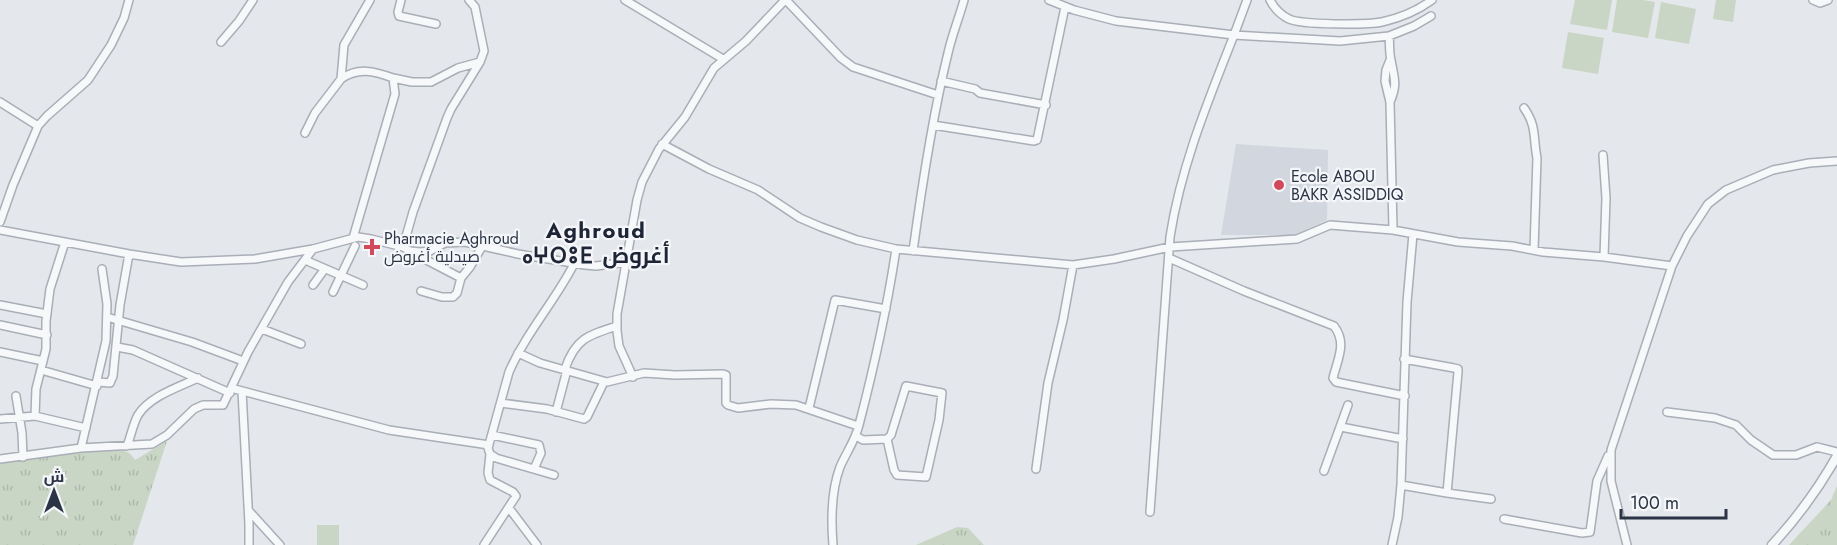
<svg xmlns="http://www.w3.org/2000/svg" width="1837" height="545" viewBox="0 0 1837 545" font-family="Jost,Cairo,'Noto Sans Tifinagh',sans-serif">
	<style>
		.built { fill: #d2d6de }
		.grass { fill: url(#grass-tufts) }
		.garden { fill: #c9d6c5 }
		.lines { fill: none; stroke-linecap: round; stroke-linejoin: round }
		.minor-casing { stroke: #a9aeb7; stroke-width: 10 }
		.tertiary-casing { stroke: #a9aeb7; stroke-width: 11 }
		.minor { stroke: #f7f8fa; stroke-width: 7 }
		.tertiary { stroke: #f7f8fa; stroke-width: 8 }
		.poi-dot { fill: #d1495b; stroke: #f4f6f9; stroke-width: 2 }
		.labels { text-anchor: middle; stroke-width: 4.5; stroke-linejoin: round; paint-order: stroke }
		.poi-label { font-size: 16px; fill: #2b3445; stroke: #f4f6f9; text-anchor: start }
		.district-label { font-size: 22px; font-weight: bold; letter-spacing: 1.5px; fill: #1d2536; stroke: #f4f6f9 }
	</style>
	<defs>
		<pattern id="grass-tufts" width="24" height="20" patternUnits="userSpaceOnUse" patternTransform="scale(1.5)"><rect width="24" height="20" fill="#c9d6c5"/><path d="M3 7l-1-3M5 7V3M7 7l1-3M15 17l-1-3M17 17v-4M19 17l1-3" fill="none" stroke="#adb8ab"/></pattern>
	</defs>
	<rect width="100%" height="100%" fill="#e4e7ec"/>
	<path class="built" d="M 1236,144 L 1328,150 L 1327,220 L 1295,235 L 1221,235 Z"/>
	<path class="grass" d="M 167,441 L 133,545 L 0,545 L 0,464 C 26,459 107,441 129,453 C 132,455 133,458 135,460 Z
		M 1837,486 L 1837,545 L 1789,545 L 1831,500 Z
		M 957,527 L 968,528 L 984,545 L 916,545 Z"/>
	<path class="garden" d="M 1575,0 L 1612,0 L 1607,30 L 1570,24 Z
		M 1617,0 L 1643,0 L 1655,2 L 1648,38 L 1612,32 Z
		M 1716,0 L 1736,0 L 1733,22 L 1713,19 Z
		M 1661,2 L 1696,9 L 1689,44 L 1655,38 Z
		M 1568,32 L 1604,38 L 1598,74 L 1562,68 Z
		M 317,525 L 339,525 L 339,545 L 317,545 Z"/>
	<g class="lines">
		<defs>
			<path id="minor" d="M 401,0 L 398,12 L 399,16 L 436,24
				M 625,0 L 723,59
				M 786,0 L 841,58 L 853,67 L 938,95
				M 1049,0 L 1074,10 L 1116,21 L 1234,35 C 1208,101 1181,166 1170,237 L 1150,512
				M 1247,0 L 1234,35 L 1340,41 L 1389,36 L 1414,26 L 1431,16
				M 1270,0 C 1274,8 1281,15 1289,19 C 1302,25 1367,25 1382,22 C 1400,18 1417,11 1432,0
				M 1813,0 L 1820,3 L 1828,0
				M 1389,36 C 1390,44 1389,53 1391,60 C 1394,78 1398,84 1390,102
				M 221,42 L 239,21 L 253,0
				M 1390,60 L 1386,70 L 1385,81 L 1390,102 L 1393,230 L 1458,242 L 1512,246 L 1543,252 L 1604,257 L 1672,266
				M 393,78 L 412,82 L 431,82 L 458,68 L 480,62
				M 941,81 L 975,89 L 980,93 L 1046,105
				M 0,102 L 38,126
				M 1524,108 C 1537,126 1533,138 1537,158 L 1534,250
				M 933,125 L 1034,141 L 1037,140 L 1065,7
				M 305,133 L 315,113 L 341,79
				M 662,144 L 709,169 L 758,190 L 800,218 L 821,227 L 857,240 L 896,249 L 1073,265 L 1114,259 L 1170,247 L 1297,239 L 1330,225 L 1393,230
				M 1603,155 L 1606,198 L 1604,257
				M 0,222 L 13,185 L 38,126 L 47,116 L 88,80 L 111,45 L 124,18 L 129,0
				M 0,230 L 129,254 L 181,262 L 255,259 L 313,249 L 358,237 L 371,239 L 403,247 L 410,251 L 420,252 L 430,251 L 445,243 L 465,242 L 518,254 L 585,265 L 596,266 L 627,262
				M 353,238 L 395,94 L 393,78 C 374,71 358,67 341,79 L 344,45 L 370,0
				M 403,247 L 413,212 L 447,118 L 451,109 L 480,62 L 484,51 L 475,7 L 469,0
				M 913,251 C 922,185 932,118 948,53 C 952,35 959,18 964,0
				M 413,253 L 461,278 L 470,267 L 483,245
				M 1169,258 L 1244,291 L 1334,326 C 1347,343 1338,358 1333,378 L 1336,382 L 1405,396
				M 305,260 L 363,285
				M 313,285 L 324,270
				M 421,291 L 442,297 L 453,297 L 457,293 L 461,278
				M 333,292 L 355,246
				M 0,305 L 47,314
				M 107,317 L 192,342 L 243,361
				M 0,325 L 47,335
				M 262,329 L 301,344
				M 117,347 L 133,350 L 230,393
				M 0,352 L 43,361
				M 518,353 L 540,363 L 607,382 L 644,373 L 675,375 L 723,374 L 726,375 L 726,403 L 728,405 L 738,408 L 771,404 L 796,405 L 858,426
				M 565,369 C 575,339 588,335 617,326
				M 41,370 L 97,386
				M 633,377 L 619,346 L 617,331 L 617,314 L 637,200 L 642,182 L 659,149 L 685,117 L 714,68 L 746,41 L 785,0
				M 98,382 L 110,383 L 113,376 L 120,305 L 129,254
				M 906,386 L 942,393 L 939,420 L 926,477 L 897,475 L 894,470 L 887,439 L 891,435 Z
				M 231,388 L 389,430 L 489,445
				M 242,391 L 249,524 L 249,545
				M 16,396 L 22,433 L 23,457
				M 501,403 L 547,409 L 584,419 L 587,417 L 604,382
				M 809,408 L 835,300 L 886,309
				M 556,412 L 567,370
				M 1667,412 L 1715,418 L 1736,425 L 1751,440 L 1773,455 L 1796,455 L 1817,447 L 1837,452
				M 35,416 L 36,389 L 46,349 L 46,321 L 50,289 L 65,242
				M 0,419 L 35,416 L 86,428
				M 1341,427 L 1403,439
				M 492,435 L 539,445 L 541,453 L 534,469
				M 856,436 L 863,440 L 887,439
				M 127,446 C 131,436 133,424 138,415 C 150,396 179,387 198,378
				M 81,448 L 106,341 L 107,304 L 102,269
				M 0,459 L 81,448 L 152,444 L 167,435 L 194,409 L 203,405 L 223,405 L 248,352 L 288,282 L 313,249
				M 1036,469 L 1048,383 L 1063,320 L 1073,265
				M 1324,471 L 1348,405
				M 554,475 L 496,458 L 490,454 L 488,448 L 509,372 C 526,333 555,301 574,264
				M 1401,485 L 1447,493 L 1458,372 L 1458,369 L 1454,368 L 1404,359
				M 1447,493 L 1491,499
				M 509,508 L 537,545
				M 249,511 L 280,545
				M 1504,519 L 1582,533 L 1590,532 L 1597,481 L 1608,456
				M 484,545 L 516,496 L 513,492 L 490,480 L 488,473 L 490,454
				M 833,545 C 831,520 831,491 840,467 C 846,453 855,441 859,425 C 874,367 887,309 896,249
				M 1392,545 L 1398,517 L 1401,485 L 1407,302 L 1413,234
				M 1627,545 L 1611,481 L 1611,450 L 1672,266 L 1687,236 L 1708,204 L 1726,190 L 1773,170 L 1809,163 L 1837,161"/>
			<path id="tertiary" d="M 1772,545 C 1797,518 1819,488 1837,456"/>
		</defs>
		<use href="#minor" class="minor-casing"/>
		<use href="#tertiary" class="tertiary-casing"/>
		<use href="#minor" class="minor"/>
		<use href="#tertiary" class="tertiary"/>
	</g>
	<g class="poi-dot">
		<circle cx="1279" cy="185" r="6"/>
		<path d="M369 238h6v6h6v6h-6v6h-6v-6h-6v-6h6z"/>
	</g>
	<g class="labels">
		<g class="poi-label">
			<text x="1291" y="182">Ecole ABOU<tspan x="1291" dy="18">BAKR ASSIDDIQ</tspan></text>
			<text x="384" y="244">Pharmacie Aghroud<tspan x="384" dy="18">صيدلية أغروض</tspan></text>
		</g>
		<g class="district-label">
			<text x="596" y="238">Aghroud<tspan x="596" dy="25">ⴰⵖⵔⵓⴹ أغروض</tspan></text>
		</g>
	</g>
	<g transform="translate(54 491)" stroke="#f4f6f9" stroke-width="4.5" paint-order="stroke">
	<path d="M0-4.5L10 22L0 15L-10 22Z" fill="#2b3445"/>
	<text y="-9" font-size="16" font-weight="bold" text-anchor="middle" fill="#2b3445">ش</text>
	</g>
	<path d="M1621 509v9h105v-9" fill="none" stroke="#2b3445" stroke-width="3"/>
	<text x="1630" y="509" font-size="18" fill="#2b3445" stroke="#f4f6f9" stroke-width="4.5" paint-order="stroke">100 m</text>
</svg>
